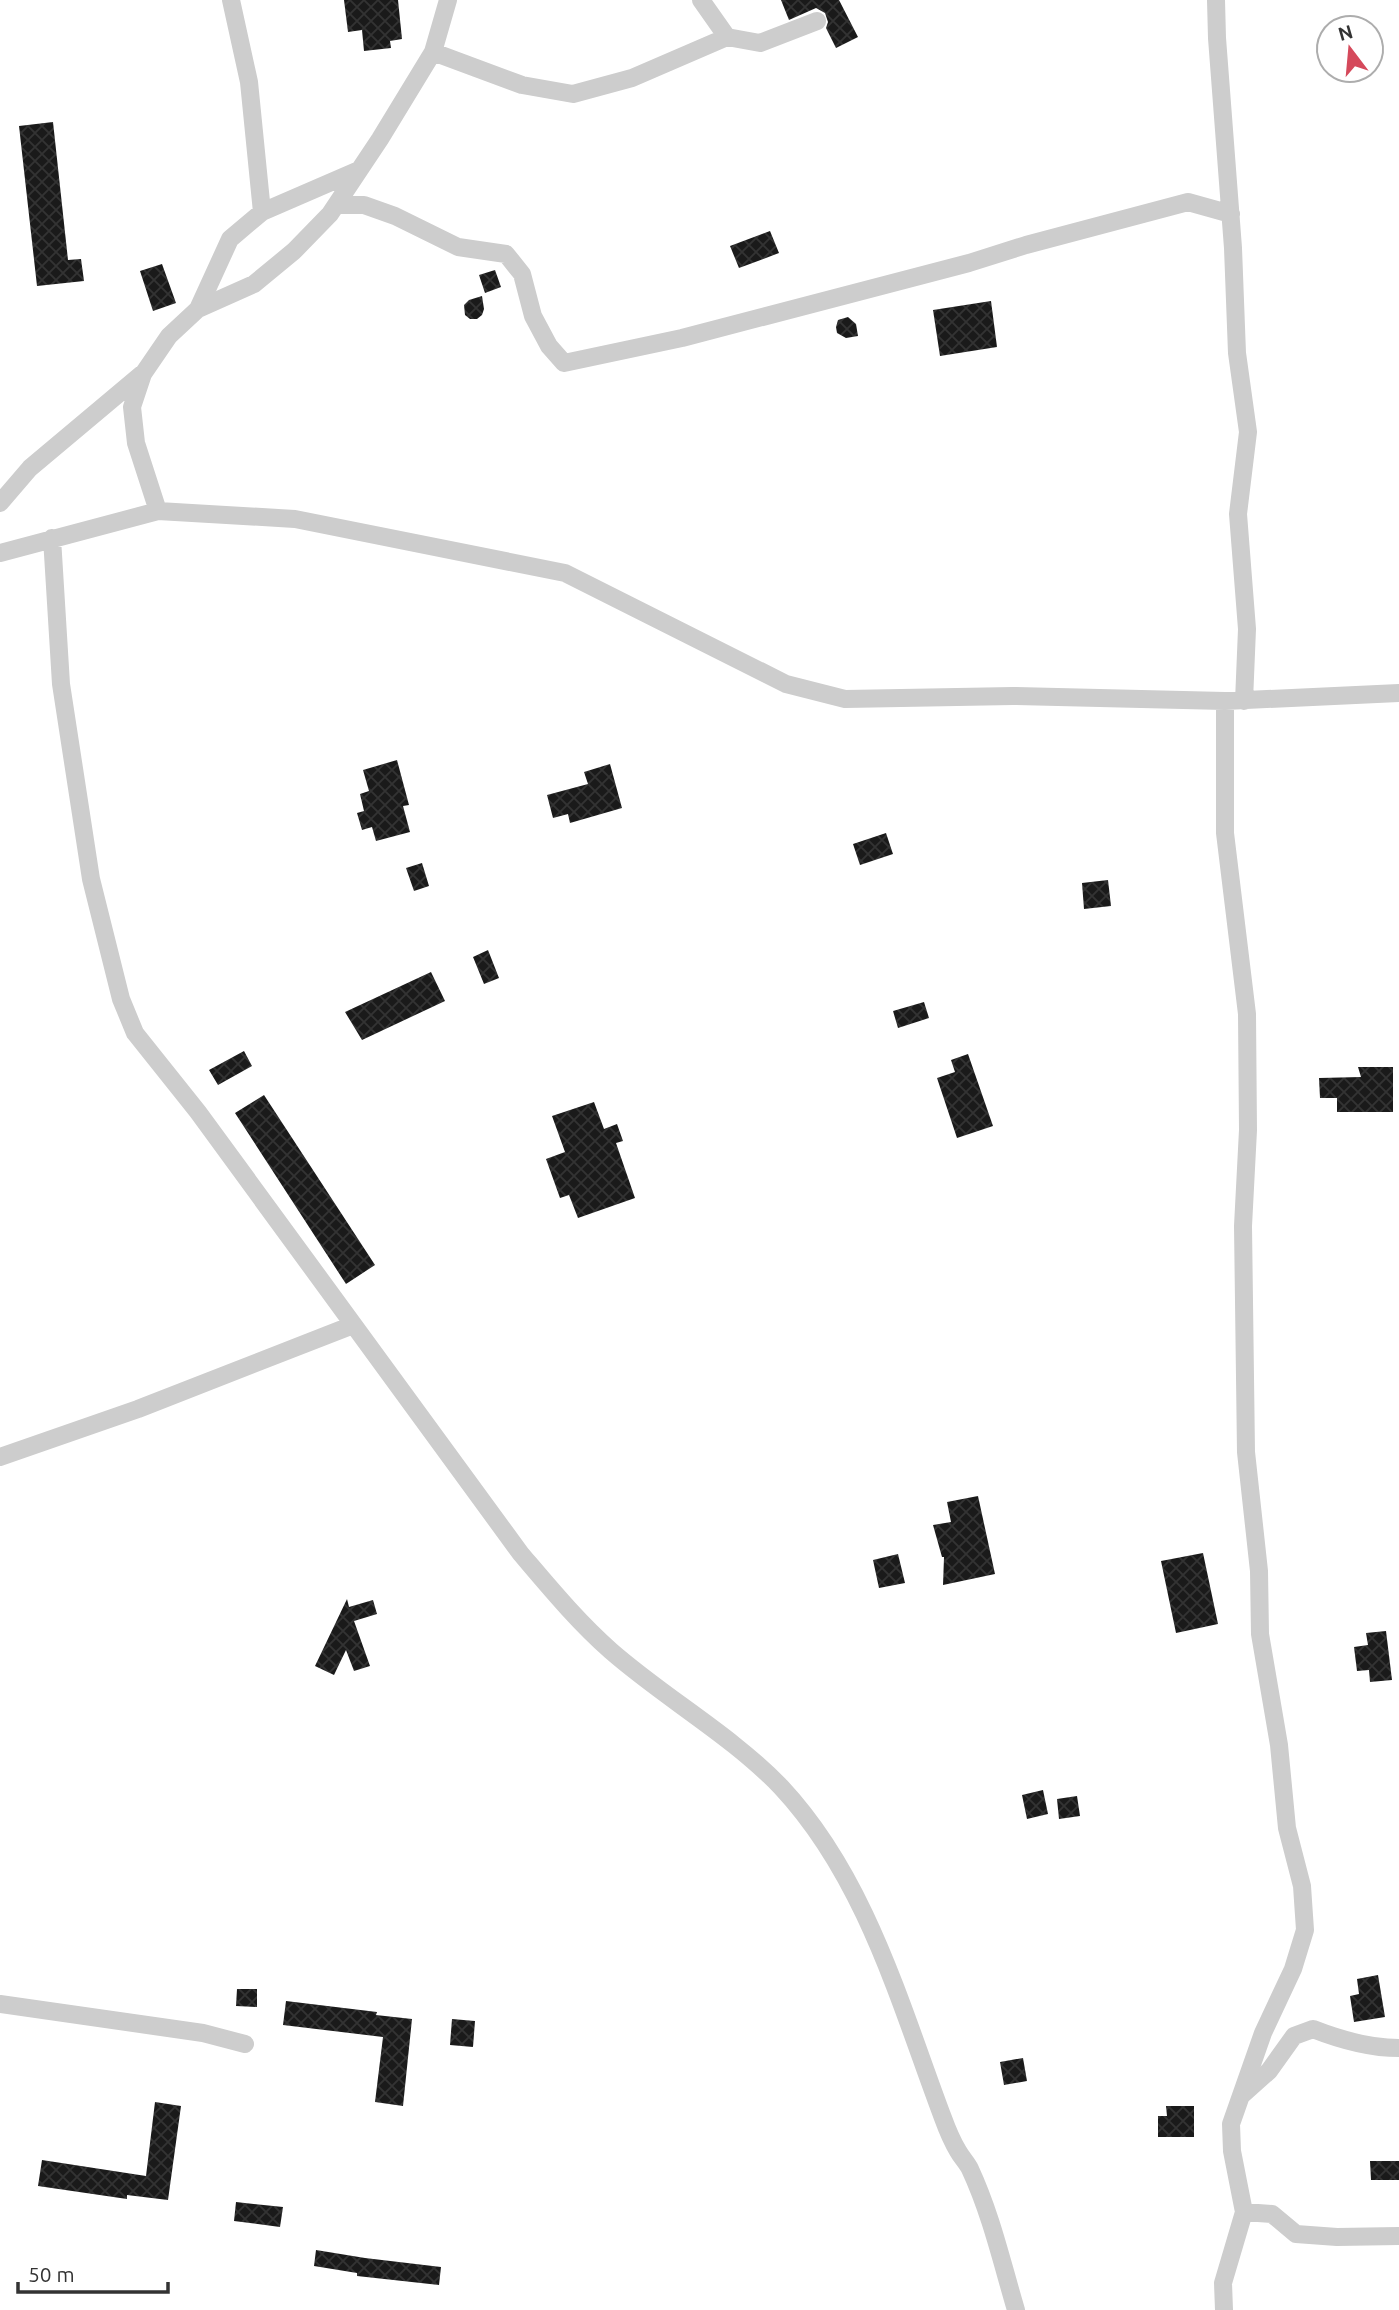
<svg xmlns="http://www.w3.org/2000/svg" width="1399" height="2310" viewBox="0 0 1399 2310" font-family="Ubuntu,sans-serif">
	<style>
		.building { fill: url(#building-cross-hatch) }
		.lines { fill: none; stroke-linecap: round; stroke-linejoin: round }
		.street { stroke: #cdcdcd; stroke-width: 18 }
	</style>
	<defs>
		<pattern id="building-cross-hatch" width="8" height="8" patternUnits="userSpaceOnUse" patternTransform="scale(1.75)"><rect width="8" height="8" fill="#1a1a1a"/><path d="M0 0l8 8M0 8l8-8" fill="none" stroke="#333"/></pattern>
	</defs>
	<rect width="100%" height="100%" fill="#fff"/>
	<path class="building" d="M 344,0 L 398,0 L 402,39 L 390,41 L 391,48 L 364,51 L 362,30 L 348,32 Z
		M 781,0 L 839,0 L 858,37 L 836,48 L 826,28 L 828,22 L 825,13 L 816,8 L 789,20 Z
		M 53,122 L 68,260 L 81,259 L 84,281 L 37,286 L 19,126 Z
		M 770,231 L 779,253 L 739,268 L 730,246 Z
		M 162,264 L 176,303 L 153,311 L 140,271 Z
		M 495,270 L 501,287 L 485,293 L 479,275 Z
		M 482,296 L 484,309 L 482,315 L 477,319 L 470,319 L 465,315 L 464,305 L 469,300 Z
		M 991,301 L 997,347 L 940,356 L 933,310 Z
		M 848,317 L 856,324 L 858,336 L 846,338 L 837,333 L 836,327 L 838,320 Z
		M 397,760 L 409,805 L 403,806 L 410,832 L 376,841 L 372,827 L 362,830 L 357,813 L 364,811 L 360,794 L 369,791 L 363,770 Z
		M 610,764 L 622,808 L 570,823 L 568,814 L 553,818 L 547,795 L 588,784 L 584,772 Z
		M 886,833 L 893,854 L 860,865 L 853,844 Z
		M 422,863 L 429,886 L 414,891 L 406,868 Z
		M 1108,880 L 1111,906 L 1084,909 L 1082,883 Z
		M 488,950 L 499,978 L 484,984 L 473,957 Z
		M 431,972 L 445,1001 L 362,1040 L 345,1012 Z
		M 924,1002 L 929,1018 L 898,1028 L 893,1011 Z
		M 244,1051 L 252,1066 L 218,1085 L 209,1070 Z
		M 968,1054 L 993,1126 L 957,1138 L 937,1078 L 955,1072 L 951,1060 Z
		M 1358,1067 L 1393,1067 L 1393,1112 L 1337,1112 L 1337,1098 L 1320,1098 L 1319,1078 L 1361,1077 Z
		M 264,1095 L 375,1265 L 346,1284 L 235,1113 Z
		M 594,1102 L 604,1129 L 617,1124 L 623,1141 L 616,1143 L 635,1198 L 578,1218 L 569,1195 L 560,1198 L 546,1159 L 565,1152 L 552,1116 Z
		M 978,1496 L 995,1574 L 943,1585 L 944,1557 L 942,1557 L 933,1525 L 951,1522 L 947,1502 Z
		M 1203,1553 L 1218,1624 L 1176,1633 L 1161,1561 Z
		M 898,1554 L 905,1583 L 879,1588 L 873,1560 Z
		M 347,1599 L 349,1607 L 373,1600 L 377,1614 L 354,1621 L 370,1666 L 354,1671 L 346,1650 L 334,1675 L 315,1666 Z
		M 1386,1631 L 1392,1680 L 1370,1682 L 1369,1670 L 1357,1671 L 1354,1647 L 1368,1645 L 1366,1633 Z
		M 1043,1790 L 1048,1814 L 1027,1819 L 1022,1795 Z
		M 1077,1796 L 1080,1816 L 1059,1819 L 1057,1799 Z
		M 1378,1975 L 1385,2017 L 1354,2022 L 1350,1996 L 1359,1994 L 1357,1979 Z
		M 237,1989 L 257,1989 L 257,2007 L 236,2006 Z
		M 286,2001 L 377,2012 L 376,2015 L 412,2019 L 403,2106 L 375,2102 L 383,2037 L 283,2025 Z
		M 452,2019 L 475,2021 L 473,2047 L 450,2045 Z
		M 1023,2058 L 1027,2081 L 1004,2085 L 1000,2062 Z
		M 155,2102 L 181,2106 L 168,2200 L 127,2195 L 127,2199 L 38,2186 L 42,2160 L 146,2176 Z
		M 1166,2106 L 1194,2106 L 1194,2137 L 1158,2137 L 1158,2116 L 1167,2116 Z
		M 1370,2161 L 1399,2161 L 1399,2180 L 1371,2180 Z
		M 236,2202 L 283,2207 L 280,2227 L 234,2221 Z
		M 316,2250 L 365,2258 L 441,2267 L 439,2285 L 357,2276 L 357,2273 L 314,2266 Z"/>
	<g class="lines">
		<path class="street" d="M 231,0 L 249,82 L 262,212
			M 701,0 L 727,37 L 760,43 L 817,21
			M 1216,0 L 1217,38 L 1233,248 L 1237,353 L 1248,432 L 1238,514 L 1247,629 L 1244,701
			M 433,52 L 522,85 L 573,94 L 632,78 L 727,37
			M 336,205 L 364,205 L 395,216 L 458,247 L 506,254 L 522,274 L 533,316 L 549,346 L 564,363 L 682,338 L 969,263 L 1026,245 L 1188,202 L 1231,214
			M 198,309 L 230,239 L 262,212 L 359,170
			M 0,503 L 30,468 L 142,374
			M 158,511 L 136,443 L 132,407 L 143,374 L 169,336 L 198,309 L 254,284 L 294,251 L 330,214 L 380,139 L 433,52 L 448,0
			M 52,538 L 61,684 L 91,879 L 121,999 L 135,1033 L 198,1112 L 521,1554 C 550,1588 578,1622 611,1651 C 666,1699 731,1735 781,1787 C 866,1878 900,2004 943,2118 C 947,2129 952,2141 958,2151 C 962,2158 967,2163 970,2169 C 991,2214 1002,2263 1016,2310
			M 0,553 L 158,511 L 295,519 L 565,573 L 786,684 L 845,699 L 1013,696 L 1225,701 L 1399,693
			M 0,1457 L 138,1409 L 353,1325
			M 0,2004 L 203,2033 L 245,2044
			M 1242,2095 L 1269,2071 L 1294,2036 L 1313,2029 C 1341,2040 1369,2048 1399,2048
			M 1244,2212 L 1272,2214 L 1296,2234 L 1337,2237 L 1399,2236
			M 1224,2310 L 1223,2283 L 1244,2212 L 1232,2151 L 1231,2124 L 1263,2033 L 1293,1969 L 1305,1930 L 1302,1886 L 1287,1828 L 1279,1745 L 1260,1634 L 1259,1571 L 1246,1452 L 1243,1226 L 1248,1130 L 1247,1014 L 1225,833 L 1225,701"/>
	</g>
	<g transform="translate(1350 49) rotate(344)"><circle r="33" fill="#ffffff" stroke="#adadad" stroke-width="2"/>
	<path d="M0-5L12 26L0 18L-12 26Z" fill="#d5495b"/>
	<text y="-10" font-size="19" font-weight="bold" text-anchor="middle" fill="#333333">N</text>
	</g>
	<path d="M18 2282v10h150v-10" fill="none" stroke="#333333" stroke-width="3.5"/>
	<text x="28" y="2282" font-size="21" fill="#333333" stroke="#ffffff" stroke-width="5" paint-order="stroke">50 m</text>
</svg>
